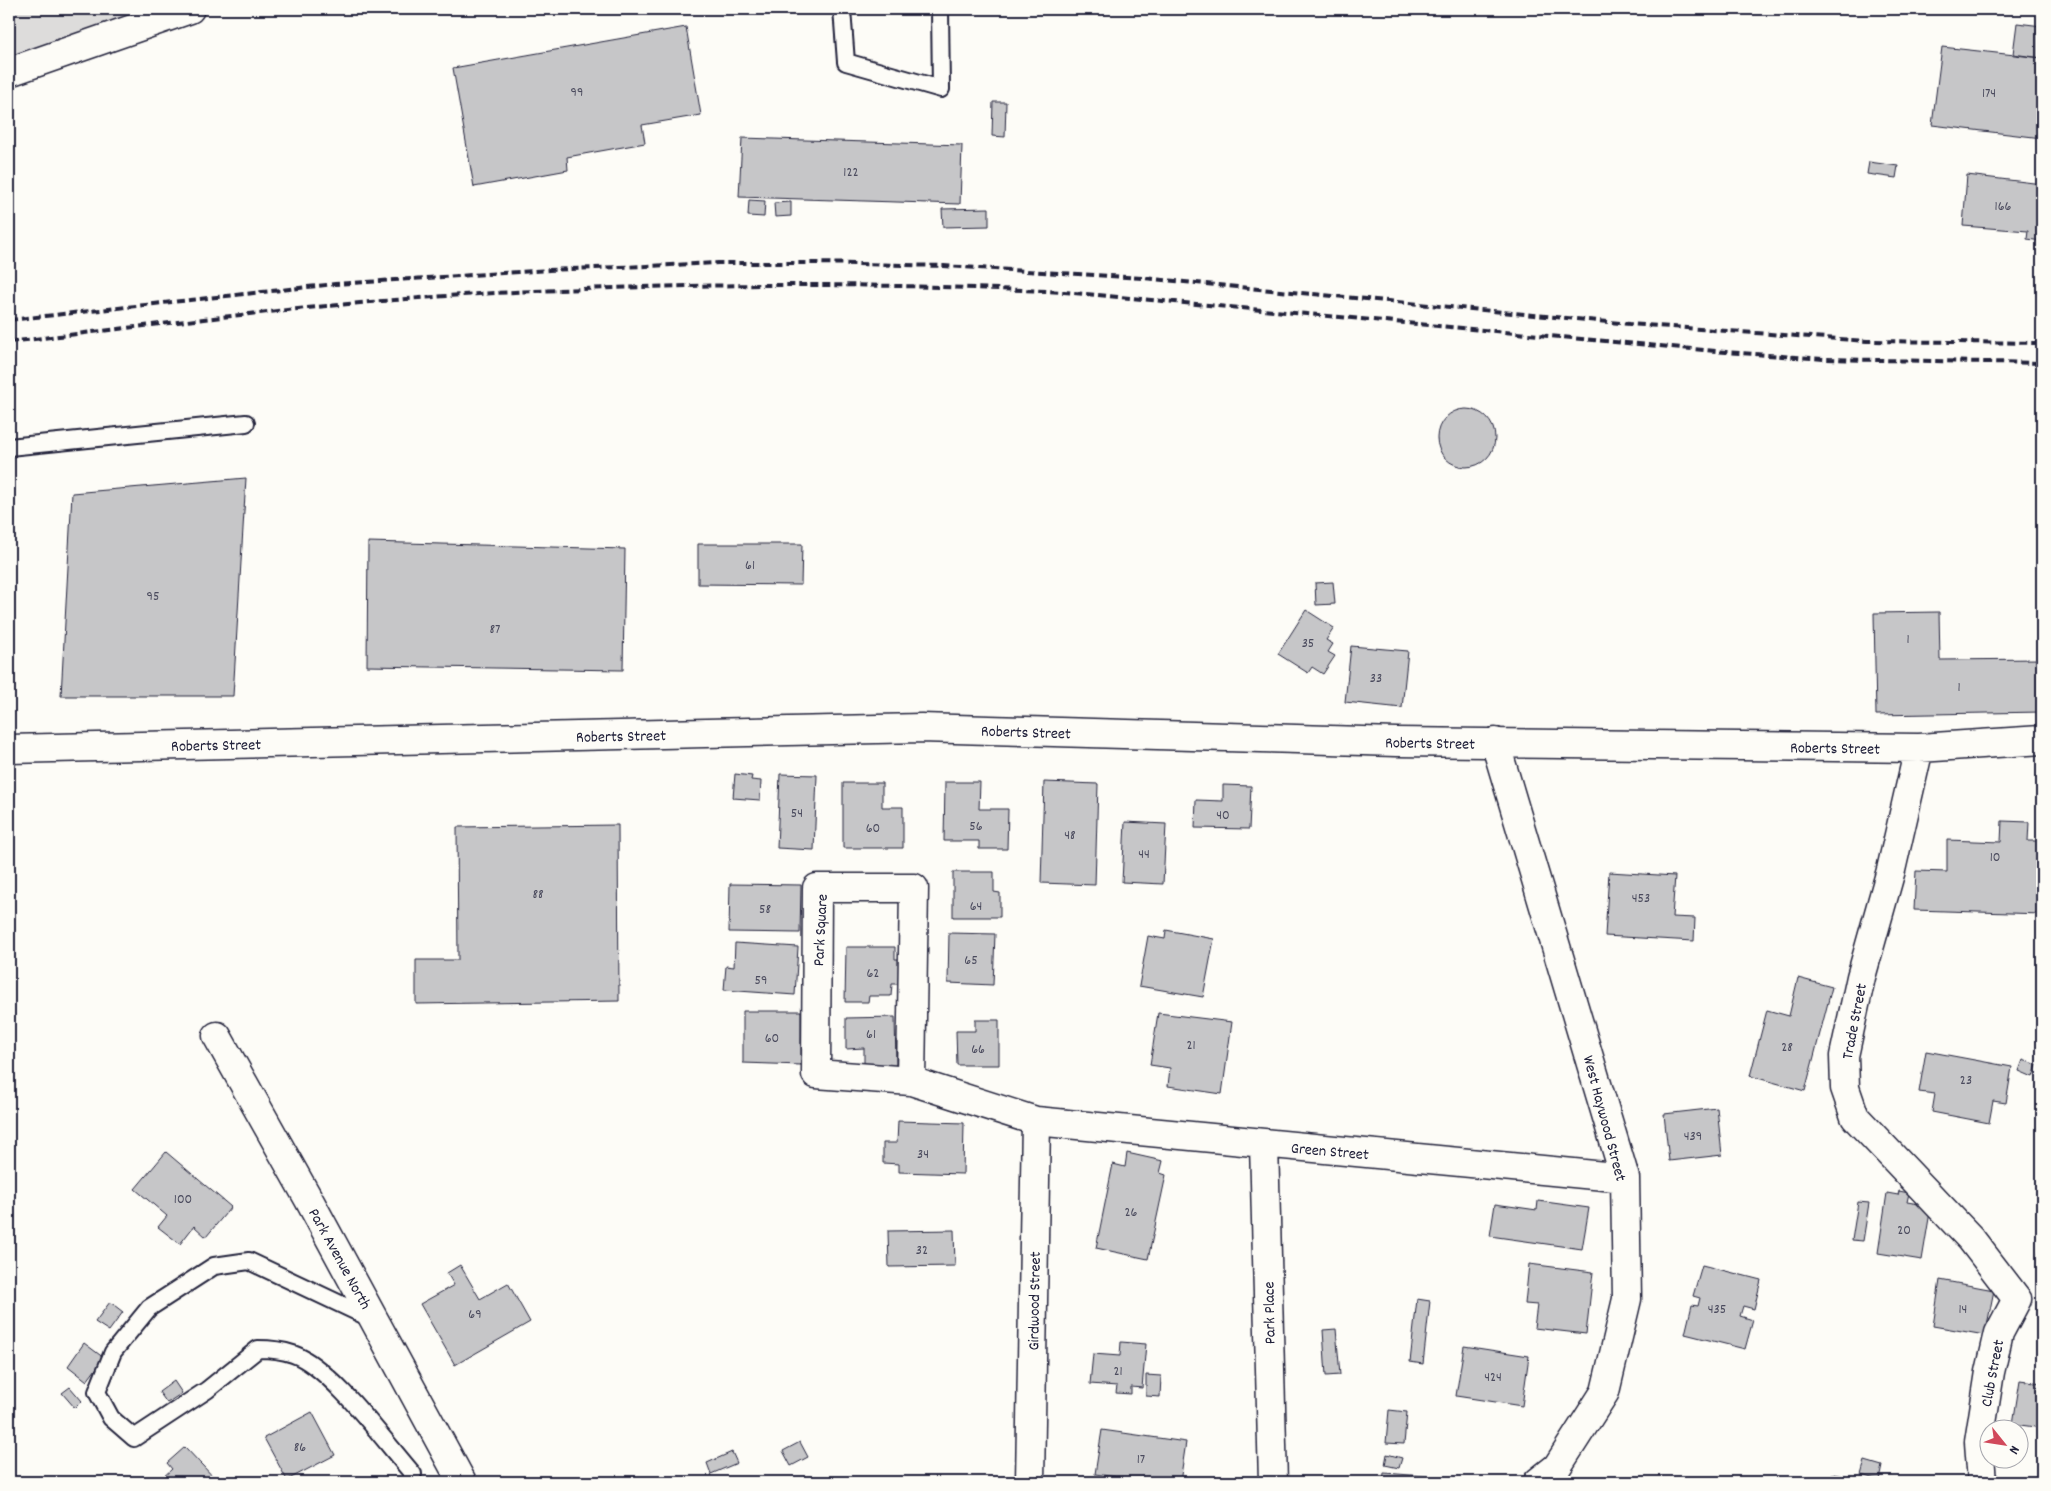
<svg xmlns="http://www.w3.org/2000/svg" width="2051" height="1491" viewBox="0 0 2051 1491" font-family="Dekko,sans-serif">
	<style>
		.green { fill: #dddcdb; stroke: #807f8b }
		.building { fill: #c6c6c8; stroke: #22223b }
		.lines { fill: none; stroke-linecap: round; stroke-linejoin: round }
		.service-casing { stroke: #22223b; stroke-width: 20 }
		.minor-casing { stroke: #22223b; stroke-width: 31 }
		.secondary-casing { stroke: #22223b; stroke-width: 31 }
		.service { stroke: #fdfcf7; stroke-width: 16 }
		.minor { stroke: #fdfcf7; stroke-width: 28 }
		.secondary { stroke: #fdfcf7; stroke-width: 28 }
		.rail { stroke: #22223b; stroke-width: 4; stroke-dasharray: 8 4; stroke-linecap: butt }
		.labels { text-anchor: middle; stroke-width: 4.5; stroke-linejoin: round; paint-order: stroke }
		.number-label { font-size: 14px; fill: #4b4b5e }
		.street-label { font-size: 16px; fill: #22223b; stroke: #fdfcf7 }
	</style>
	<rect width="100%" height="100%" fill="#fdfcf7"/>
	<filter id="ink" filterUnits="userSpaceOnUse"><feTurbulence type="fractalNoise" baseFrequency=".02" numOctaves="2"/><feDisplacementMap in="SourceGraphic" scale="10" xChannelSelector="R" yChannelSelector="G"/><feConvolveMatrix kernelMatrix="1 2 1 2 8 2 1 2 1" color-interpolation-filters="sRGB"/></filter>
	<g filter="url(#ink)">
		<path class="green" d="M 9,9 L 183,9 L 9,63 Z"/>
		<path class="building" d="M 2017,23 L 2042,26 L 2042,58 L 2013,54 Z
			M 686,27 L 701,115 L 642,125 L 645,143 L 567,157 L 568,170 L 474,187 L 453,68 Z
			M 1942,47 L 2042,58 L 2042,138 L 1932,125 Z
			M 993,102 L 1006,102 L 1005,137 L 992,136 Z
			M 742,138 L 962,145 L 960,204 L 739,197 Z
			M 1869,162 L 1898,166 L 1896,178 L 1867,174 Z
			M 1967,175 L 2042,184 L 2042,241 L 2027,239 L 2028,231 L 1963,226 Z
			M 749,200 L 765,201 L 764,217 L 748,216 Z
			M 791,202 L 791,216 L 775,217 L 774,203 Z
			M 989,208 L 989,226 L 943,227 L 942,209 Z
			M1437 438a29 29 0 1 1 58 0a29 29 0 1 1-58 0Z
			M 246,478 L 233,696 L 61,696 L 72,493 Z
			M 368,542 L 625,549 L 623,670 L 367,666 Z
			M 698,544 L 802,544 L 801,585 L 698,584 Z
			M 1333,582 L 1335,604 L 1316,605 L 1315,583 Z
			M 1306,610 L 1334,628 L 1326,640 L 1333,644 L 1328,652 L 1335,656 L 1323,674 L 1312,667 L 1308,673 L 1278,654 Z
			M 1939,612 L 1940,660 L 2042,659 L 2042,712 L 1876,715 L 1874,613 Z
			M 1351,646 L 1408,651 L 1402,708 L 1345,702 Z
			M 735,774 L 752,776 L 751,780 L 761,781 L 760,800 L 733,798 Z
			M 780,774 L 817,775 L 814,850 L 777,848 Z
			M 945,782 L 980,782 L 979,809 L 1008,809 L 1007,849 L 979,849 L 979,841 L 944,841 Z
			M 1044,782 L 1098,784 L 1095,885 L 1041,883 Z
			M 843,783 L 882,783 L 882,807 L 903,807 L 903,848 L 843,848 Z
			M 1223,785 L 1251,786 L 1249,829 L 1195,828 L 1196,800 L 1223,801 Z
			M 2002,821 L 2029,822 L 2028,841 L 2042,841 L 2042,914 L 1914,910 L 1916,871 L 1947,872 L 1947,840 L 2001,842 Z
			M 1125,822 L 1166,824 L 1163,884 L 1122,882 Z
			M 618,825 L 619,1001 L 416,1004 L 416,960 L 458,960 L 457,827 Z
			M 953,872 L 994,872 L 994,892 L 1000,893 L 1000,917 L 953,917 Z
			M 1609,872 L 1675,876 L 1672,917 L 1695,918 L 1694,941 L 1605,936 Z
			M 730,884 L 801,885 L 800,933 L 729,932 Z
			M 1166,930 L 1214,939 L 1203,997 L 1139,986 L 1148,936 L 1165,939 Z
			M 949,933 L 995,934 L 993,985 L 948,983 Z
			M 735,943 L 798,947 L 795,995 L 724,990 L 726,966 L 734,967 Z
			M 846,947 L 895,947 L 895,959 L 901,959 L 901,984 L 892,984 L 891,996 L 869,996 L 868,1002 L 845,1002 Z
			M 1798,978 L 1832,987 L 1805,1091 L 1750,1076 L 1767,1010 L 1789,1016 Z
			M 743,1011 L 801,1011 L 801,1065 L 743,1063 Z
			M 1158,1013 L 1232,1022 L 1222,1094 L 1168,1086 L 1170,1068 L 1150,1065 Z
			M 895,1017 L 896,1066 L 864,1066 L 864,1048 L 846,1049 L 846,1018 Z
			M 975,1020 L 999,1020 L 999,1065 L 957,1065 L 956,1031 L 975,1031 Z
			M 1926,1051 L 2012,1067 L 2006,1103 L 1993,1101 L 1989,1123 L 1932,1112 L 1935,1094 L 1919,1092 Z
			M 2023,1060 L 2037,1065 L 2033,1077 L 2019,1071 Z
			M 1717,1108 L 1722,1155 L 1669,1161 L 1664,1114 Z
			M 898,1121 L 964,1123 L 963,1174 L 899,1172 L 899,1164 L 883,1163 L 883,1143 L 897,1143 Z
			M 166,1152 L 231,1207 L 206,1237 L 194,1226 L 180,1244 L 158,1227 L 167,1216 L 135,1189 Z
			M 1127,1153 L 1163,1161 L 1160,1173 L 1166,1175 L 1148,1259 L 1096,1248 L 1113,1164 L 1125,1167 Z
			M 1899,1191 L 1909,1193 L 1907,1202 L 1931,1206 L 1922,1260 L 1878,1253 L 1887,1193 L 1898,1195 Z
			M 1538,1201 L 1589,1208 L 1582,1249 L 1490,1236 L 1495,1204 L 1537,1210 Z
			M 1858,1202 L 1869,1203 L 1863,1241 L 1852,1240 Z
			M 2042,1229 L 2042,1264 L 2038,1264 Z
			M 954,1230 L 955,1266 L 889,1267 L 888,1231 Z
			M 1529,1264 L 1593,1272 L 1586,1334 L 1534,1328 L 1537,1305 L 1525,1304 Z
			M 460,1265 L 480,1299 L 508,1283 L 530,1322 L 455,1365 L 420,1304 L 454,1285 L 447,1273 Z
			M 1702,1265 L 1761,1280 L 1754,1309 L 1743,1306 L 1740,1316 L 1753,1320 L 1745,1349 L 1685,1334 L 1692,1305 L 1698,1306 L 1700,1298 L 1693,1296 Z
			M 1940,1280 L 1994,1290 L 1985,1335 L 1933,1326 Z
			M 1417,1299 L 1430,1301 L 1423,1364 L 1410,1362 Z
			M 110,1302 L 123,1312 L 109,1331 L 95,1322 Z
			M 1336,1329 L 1340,1375 L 1326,1376 L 1323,1330 Z
			M 1121,1342 L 1146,1344 L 1142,1388 L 1131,1387 L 1131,1394 L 1116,1393 L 1117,1386 L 1090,1384 L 1093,1354 L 1120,1356 Z
			M 84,1343 L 104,1358 L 87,1381 L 68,1366 Z
			M 1464,1346 L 1529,1356 L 1522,1406 L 1456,1396 Z
			M 1146,1375 L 1161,1376 L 1160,1397 L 1146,1396 Z
			M 2020,1380 L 2042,1383 L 2042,1428 L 2013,1424 Z
			M 174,1381 L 182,1393 L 167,1403 L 159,1392 Z
			M 70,1387 L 82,1401 L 75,1408 L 62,1393 Z
			M 1389,1410 L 1407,1412 L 1404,1444 L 1386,1443 Z
			M 312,1412 L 335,1455 L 287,1480 L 264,1438 Z
			M 1102,1430 L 1186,1442 L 1180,1482 L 1153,1482 L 1095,1474 Z
			M 800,1442 L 808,1457 L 791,1466 L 783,1451 Z
			M 185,1447 L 218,1482 L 164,1482 L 161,1479 L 172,1469 L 167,1463 Z
			M 732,1452 L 737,1463 L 711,1474 L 707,1463 Z
			M 1387,1454 L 1402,1458 L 1399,1468 L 1385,1465 Z
			M 1865,1461 L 1882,1466 L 1879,1480 L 1861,1475 Z
			M 1384,1473 L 1437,1477 L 1437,1482 L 1383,1482 Z
			M 1833,1474 L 1874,1482 L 1831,1482 Z"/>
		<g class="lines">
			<defs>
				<path id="service" d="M 842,9 L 846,62 L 941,89 L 940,9
					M 9,447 L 246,423
					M 372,1319 L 249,1261 L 214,1266 L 149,1308 L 113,1352 L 97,1392 L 111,1418 L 134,1438 L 207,1390 L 258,1349 C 270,1349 281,1350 293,1354 C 331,1367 385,1442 413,1474"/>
				<path id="minor" d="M 1495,742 L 1625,1178 L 1627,1299 L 1605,1392 L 1557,1467 L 1538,1482
					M 1919,748 L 1891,870 L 1861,977 L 1844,1056 L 1845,1088 L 1855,1117 L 1971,1239 L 2017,1299 L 1999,1333 L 1990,1372 L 1979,1442 L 1982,1482
					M 9,749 L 921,728 L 1396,742 L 1919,748 L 2042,740
					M 217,1036 L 308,1198 L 462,1482
					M 911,1081 L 914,888 L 817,888 L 816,1074 L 911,1081 L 1036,1121 L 1625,1178
					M 1264,1144 L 1273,1482
					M 1030,1482 L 1036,1121"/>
				<path id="secondary" d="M 9,72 L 190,9"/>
			</defs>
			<use href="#service" class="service-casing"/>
			<use href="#minor" class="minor-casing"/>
			<use href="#secondary" class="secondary-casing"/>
			<use href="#service" class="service"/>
			<use href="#minor" class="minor"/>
			<use href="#secondary" class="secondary"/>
			<path class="rail" d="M 9,320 L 335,284 L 549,270 L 718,263 L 816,263 L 944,266 L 1143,278 L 1630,324 L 1867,341 L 2042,343
				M 9,342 C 170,323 333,302 495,293 C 685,283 874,282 1064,292 L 1726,352 L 1824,359 L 2042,363"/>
		</g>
	</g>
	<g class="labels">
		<g class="number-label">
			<text x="577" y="96">99</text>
			<text x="1989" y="97">174</text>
			<text x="851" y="176">122</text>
			<text x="2003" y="210">166</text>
			<text x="750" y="569">61</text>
			<text x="153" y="600">95</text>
			<text x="495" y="633">87</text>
			<text x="1908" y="643">1</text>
			<text x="1308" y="647">35</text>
			<text x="1376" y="682">33</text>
			<text x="1959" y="691">1</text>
			<text x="797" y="817">54</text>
			<text x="1223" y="819">40</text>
			<text x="976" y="830">56</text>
			<text x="873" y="832">60</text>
			<text x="1070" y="839">48</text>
			<text x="1144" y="858">44</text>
			<text x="1995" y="861">10</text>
			<text x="538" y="898">88</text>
			<text x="1641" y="902">453</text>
			<text x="976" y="910">64</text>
			<text x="765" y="913">58</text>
			<text x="971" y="964">65</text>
			<text x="873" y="977">62</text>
			<text x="761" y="984">59</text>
			<text x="871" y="1038">61</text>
			<text x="772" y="1042">60</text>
			<text x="1191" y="1049">21</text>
			<text x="1787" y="1051">28</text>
			<text x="978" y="1053">66</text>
			<text x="1966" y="1084">23</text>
			<text x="1693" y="1140">439</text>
			<text x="923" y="1158">34</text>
			<text x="183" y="1203">100</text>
			<text x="1131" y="1216">26</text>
			<text x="1904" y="1234">20</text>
			<text x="922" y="1254">32</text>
			<text x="1717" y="1313">435</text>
			<text x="1963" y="1313">14</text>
			<text x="475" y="1318">69</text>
			<text x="1118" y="1375">21</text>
			<text x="1493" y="1381">424</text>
			<text x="300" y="1451">86</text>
			<text x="1141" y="1463">17</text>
		</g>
		<g class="street-label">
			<text transform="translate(1026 731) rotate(2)" y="6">Roberts Street</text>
			<text transform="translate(621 735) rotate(-1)" y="6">Roberts Street</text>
			<text transform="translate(1430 742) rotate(1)" y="6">Roberts Street</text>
			<text transform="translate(216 744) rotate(-1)" y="6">Roberts Street</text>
			<text transform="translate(1835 747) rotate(1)" y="6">Roberts Street</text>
			<text transform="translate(819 930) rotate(-87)" y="6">Park Square</text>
			<text transform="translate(1853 1021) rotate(-79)" y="6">Trade Street</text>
			<text transform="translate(1606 1118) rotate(75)" y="6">West Haywood Street</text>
			<text transform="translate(1330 1150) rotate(5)" y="6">Green Street</text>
			<text transform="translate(341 1258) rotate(61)" y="6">Park Avenue North</text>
			<text transform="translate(1033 1301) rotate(-89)" y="6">Girdwood Street</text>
			<text transform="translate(1268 1313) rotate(-91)" y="6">Park Place</text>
			<text transform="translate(1991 1373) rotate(-79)" y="6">Club Street</text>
		</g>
	</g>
	<rect width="2051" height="1491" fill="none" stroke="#fdfcf7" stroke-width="30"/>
	<rect x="15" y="15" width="2021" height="1461" fill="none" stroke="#22223b" stroke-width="2" filter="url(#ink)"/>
	<g transform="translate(2004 1444) rotate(120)"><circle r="24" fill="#fdfcf7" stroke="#a5a5ac"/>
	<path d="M0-4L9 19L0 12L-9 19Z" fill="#d1495b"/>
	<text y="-8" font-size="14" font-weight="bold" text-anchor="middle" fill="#22223b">N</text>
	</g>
</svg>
